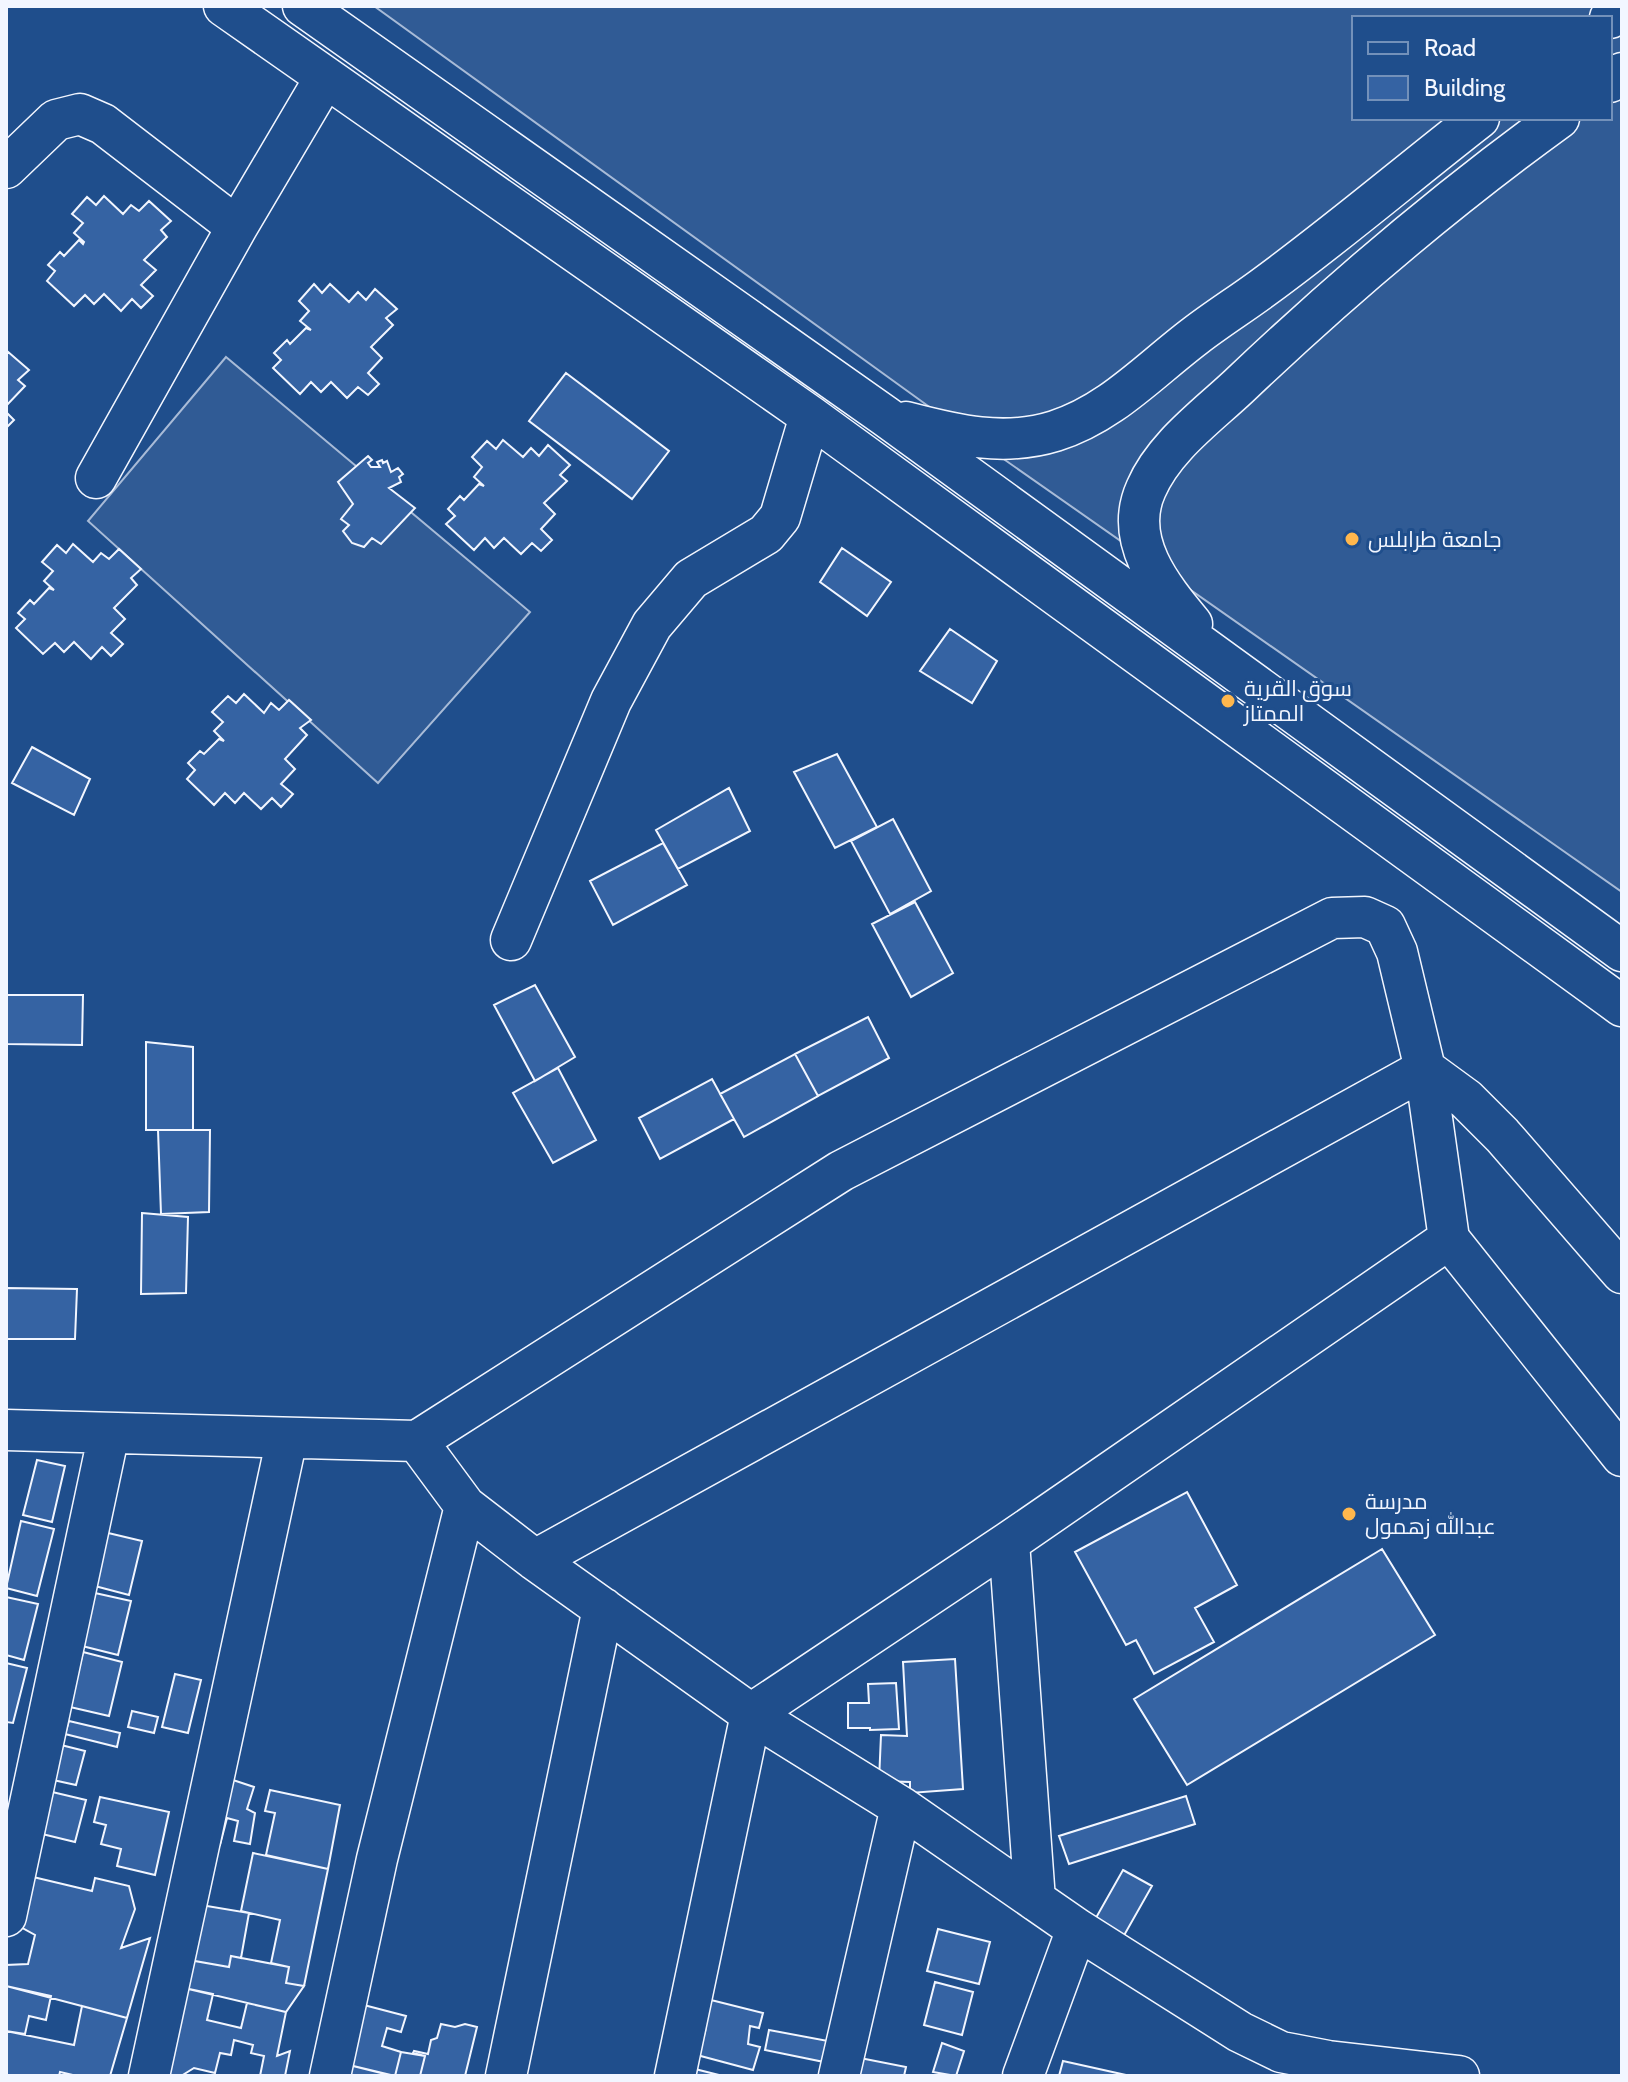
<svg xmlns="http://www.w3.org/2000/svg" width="1628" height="2082" viewBox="0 0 1628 2082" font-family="Cabin,Cairo,sans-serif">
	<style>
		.built { fill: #305b95; stroke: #a8bbd7; stroke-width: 2; fill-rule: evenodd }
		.building { fill: #3563a3; stroke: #f2f6ff; stroke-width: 2 }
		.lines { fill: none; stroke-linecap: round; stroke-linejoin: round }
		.minor-casing { stroke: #f2f6ff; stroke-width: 43 }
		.minor { stroke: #1f4e8c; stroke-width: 40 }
		.poi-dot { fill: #ffb74d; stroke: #1f4e8c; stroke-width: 3 }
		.labels { text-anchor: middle; stroke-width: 6; stroke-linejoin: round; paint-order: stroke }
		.poi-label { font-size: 22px; fill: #f2f6ff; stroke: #1f4e8c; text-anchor: start }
	</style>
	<rect width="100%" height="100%" fill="#1f4e8c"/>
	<path class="built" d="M 374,6 L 1622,6 L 1622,892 L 935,411 ZM 1354,18 L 1610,18 L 1610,118 L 1354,118 Z
		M 226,357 L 530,612 L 378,783 L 88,521 Z"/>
	<path class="building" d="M 104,196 L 123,214 L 131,205 L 139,211 L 149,201 L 171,221 L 161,230 L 167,237 L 144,260 L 156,270 L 141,285 L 153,296 L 141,308 L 132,299 L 121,311 L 104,294 L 94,304 L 85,295 L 74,306 L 47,281 L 55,271 L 48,265 L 60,252 L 64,256 L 79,240 L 83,244 L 84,242 L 74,233 L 83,223 L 72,214 L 87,197 L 96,205 Z
		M 314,284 L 322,293 L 330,284 L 349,302 L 358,292 L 366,300 L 375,289 L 397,309 L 386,318 L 393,325 L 371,347 L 382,358 L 368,373 L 379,384 L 368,395 L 358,387 L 347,398 L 331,382 L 321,392 L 311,382 L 300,394 L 273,368 L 281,360 L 274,353 L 287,340 L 290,344 L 306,328 L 311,330 L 300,321 L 309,311 L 299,301 Z
		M 7,351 L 29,370 L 18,380 L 25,386 L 6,406 Z
		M 566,373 L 669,451 L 632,499 L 529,421 Z
		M 6,412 L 14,420 L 6,428 Z
		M 503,440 L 523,457 L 531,448 L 539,456 L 548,445 L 570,465 L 560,475 L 567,481 L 544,503 L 555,514 L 541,529 L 552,540 L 541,551 L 532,543 L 521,554 L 504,538 L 494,548 L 485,538 L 474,550 L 446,524 L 455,516 L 448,509 L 460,496 L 464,500 L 479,484 L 484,486 L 474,477 L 482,467 L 472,457 L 487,441 L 496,449 Z
		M 368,456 L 372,460 L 368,463 L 371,467 L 380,467 L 377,462 L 382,460 L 383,463 L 387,461 L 391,472 L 398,468 L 403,474 L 399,477 L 401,482 L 389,488 L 415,508 L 381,544 L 372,538 L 364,547 L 352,543 L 343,531 L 349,525 L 341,519 L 353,504 L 338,482 Z
		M 73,544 L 93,562 L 101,553 L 109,559 L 119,549 L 141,569 L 131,578 L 137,585 L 114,608 L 125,619 L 111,633 L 123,644 L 111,656 L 102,647 L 91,659 L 74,642 L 64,652 L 55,643 L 43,654 L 16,628 L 25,619 L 18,613 L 30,600 L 34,604 L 49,588 L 54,590 L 44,581 L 53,571 L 42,562 L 57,545 L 66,553 Z
		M 842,548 L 891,582 L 867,616 L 820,582 Z
		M 950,629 L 997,661 L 972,703 L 920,671 Z
		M 244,694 L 264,713 L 271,703 L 279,710 L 289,700 L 311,720 L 300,728 L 307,735 L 285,759 L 295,769 L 281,784 L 293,794 L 281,807 L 272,798 L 261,809 L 244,793 L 235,803 L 225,793 L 214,805 L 187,779 L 195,770 L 188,763 L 200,751 L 204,754 L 219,739 L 224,741 L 214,731 L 223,722 L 212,712 L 228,696 L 236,703 Z
		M 32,747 L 90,779 L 74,815 L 12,783 Z
		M 837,754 L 877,827 L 835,848 L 794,772 Z
		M 729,788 L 750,831 L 678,869 L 656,830 Z
		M 893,819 L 931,891 L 890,914 L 851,841 Z
		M 663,843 L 687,885 L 613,925 L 590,881 Z
		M 915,902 L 953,973 L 911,997 L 872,924 Z
		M 535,985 L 575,1057 L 535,1081 L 494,1005 Z
		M 6,995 L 83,995 L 82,1045 L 6,1044 Z
		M 868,1017 L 889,1058 L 818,1096 L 795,1054 Z
		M 146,1042 L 193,1047 L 193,1130 L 146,1130 Z
		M 795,1054 L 818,1096 L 744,1137 L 720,1094 Z
		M 558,1068 L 596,1140 L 553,1163 L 513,1093 Z
		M 712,1079 L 734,1119 L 660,1159 L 639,1118 Z
		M 158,1130 L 210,1130 L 209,1212 L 161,1214 Z
		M 142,1213 L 188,1217 L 186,1293 L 141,1294 Z
		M 6,1288 L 77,1289 L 75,1339 L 6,1339 Z
		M 37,1460 L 65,1466 L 52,1522 L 23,1515 Z
		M 1187,1492 L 1237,1585 L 1195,1608 L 1214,1642 L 1154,1674 L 1136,1640 L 1126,1645 L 1075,1552 Z
		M 21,1521 L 54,1529 L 37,1596 L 6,1588 Z
		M 104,1532 L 142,1541 L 129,1595 L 91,1585 Z
		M 1382,1549 L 1435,1635 L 1187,1785 L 1134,1699 Z
		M 95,1593 L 131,1601 L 118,1655 L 82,1646 Z
		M 6,1597 L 38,1604 L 24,1660 L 6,1655 Z
		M 83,1652 L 122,1662 L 109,1716 L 70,1707 Z
		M 955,1659 L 963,1789 L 910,1793 L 910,1782 L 879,1781 L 881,1735 L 907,1736 L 903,1662 Z
		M 6,1663 L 27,1668 L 13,1723 L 6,1722 Z
		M 175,1674 L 201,1680 L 188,1733 L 162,1727 Z
		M 896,1683 L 899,1729 L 870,1730 L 870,1728 L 848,1728 L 848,1703 L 869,1703 L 868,1684 Z
		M 132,1711 L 158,1717 L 154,1733 L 128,1727 Z
		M 69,1721 L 120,1733 L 117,1747 L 65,1734 Z
		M 61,1745 L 85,1751 L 76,1785 L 53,1780 Z
		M 224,1777 L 254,1787 L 247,1809 L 255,1813 L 250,1844 L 234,1841 L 238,1821 L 227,1818 L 220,1845 L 203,1840 Z
		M 270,1790 L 340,1805 L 328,1869 L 266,1855 L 275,1813 L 265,1811 Z
		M 48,1791 L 86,1800 L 75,1842 L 38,1833 Z
		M 1186,1796 L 1195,1824 L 1069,1864 L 1059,1836 Z
		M 100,1797 L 169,1812 L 155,1875 L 117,1866 L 121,1849 L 101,1844 L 106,1825 L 94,1822 Z
		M 253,1853 L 328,1869 L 304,1986 L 286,1983 L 289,1967 L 271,1963 L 280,1920 L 241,1911 Z
		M 1123,1870 L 1152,1886 L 1122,1939 L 1093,1923 Z
		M 29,1876 L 92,1891 L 95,1878 L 129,1886 L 135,1909 L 121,1948 L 150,1938 L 127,2018 L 6,1986 L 6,1965 L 28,1964 L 35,1935 L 17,1925 Z
		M 189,1903 L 249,1913 L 241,1958 L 231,1956 L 229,1967 L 189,1960 Z
		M 938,1929 L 990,1942 L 979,1984 L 927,1971 Z
		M 231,1956 L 289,1967 L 286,1983 L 304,1986 L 286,2012 L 184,1988 L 189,1960 L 229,1967 Z
		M 935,1982 L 973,1992 L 962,2035 L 924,2025 Z
		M 6,1986 L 51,1996 L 46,2020 L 29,2016 L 25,2034 L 6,2031 Z
		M 175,1986 L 213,1994 L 207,2020 L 241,2028 L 247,2003 L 286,2012 L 277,2056 L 290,2051 L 285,2076 L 260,2076 L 264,2056 L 251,2053 L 253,2045 L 234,2040 L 231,2055 L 220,2053 L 215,2073 L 194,2068 L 181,2076 L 166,2076 Z
		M 699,1997 L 763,2013 L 759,2028 L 750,2026 L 748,2044 L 760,2047 L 753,2070 L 697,2055 L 705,2032 L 707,2016 Z
		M 360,2004 L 406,2016 L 401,2032 L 387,2028 L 382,2046 L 401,2052 L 395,2076 L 345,2064 Z
		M 82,2006 L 127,2018 L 110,2076 L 77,2076 L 60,2072 L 59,2076 L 6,2076 L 6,2031 L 74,2045 Z
		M 441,2024 L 455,2027 L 465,2024 L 477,2027 L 465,2076 L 420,2076 L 425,2056 L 413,2053 L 414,2051 L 428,2054 L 431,2040 L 437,2038 Z
		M 769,2030 L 828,2041 L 824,2062 L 765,2050 Z
		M 942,2043 L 964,2051 L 956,2076 L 933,2072 Z
		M 401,2052 L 425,2056 L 420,2076 L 395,2076 Z
		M 850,2056 L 906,2067 L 904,2076 L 846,2076 Z
		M 1063,2061 L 1126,2075 L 1059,2076 Z
		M 345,2064 L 393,2076 L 342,2076 Z
		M 691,2068 L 723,2076 L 689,2076 Z"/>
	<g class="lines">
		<defs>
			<path id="minor" d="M 224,6 L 810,416 L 1622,1006
				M 303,6 L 885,416 L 1622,951
				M 1610,18 L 1622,10
				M 1610,82 L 1622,73
				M 6,168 L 56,120 L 80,114 L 103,124 L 237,227
				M 906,422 C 956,435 1004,447 1055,431 C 1110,414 1150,370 1195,336 C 1217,319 1241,304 1264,287 C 1338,233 1407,174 1479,118
				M 96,478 L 237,227 L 325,78
				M 1192,624 C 1161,587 1123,540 1146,489 C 1164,447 1206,417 1239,386 C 1340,290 1446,200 1559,118
				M 511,940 L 611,701 L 652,625 L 691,579 L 766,534 L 780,517 L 810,416
				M 6,1430 L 417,1441 L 841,1171 L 1332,918 L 1365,917 L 1385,926 L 1397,952 L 1425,1069 L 1449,1239 L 1622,1456
				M 417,1441 L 465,1506 L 535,1560 L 751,1714 L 901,1807 L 1077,1929 L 1240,2032 L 1281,2052 L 1328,2061 L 1459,2076
				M 1009,1542 L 1035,1900
				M 535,1560 L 1425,1069 L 1466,1099 L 1502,1135 L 1622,1273
				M 6,1916 L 109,1433
				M 149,2076 L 287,1438
				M 330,2076 L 377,1859 L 465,1506
				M 506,2076 L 603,1608
				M 675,2076 L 751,1714 L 1009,1542 L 1449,1239
				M 839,2076 L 901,1807
				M 1023,2076 L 1077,1929"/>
		</defs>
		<use href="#minor" class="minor-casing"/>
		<use href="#minor" class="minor"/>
	</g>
	<g class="poi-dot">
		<circle cx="1352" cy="539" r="8"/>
		<circle cx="1228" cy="701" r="8"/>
		<circle cx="1349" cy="1514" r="8"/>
	</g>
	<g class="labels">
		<g class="poi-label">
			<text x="1368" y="547">جامعة طرابلس</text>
			<text x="1244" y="696">سوق القرية<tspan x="1244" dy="25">الممتاز</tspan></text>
			<text x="1365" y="1509">مدرسة<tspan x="1365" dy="25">عبدالله زهمول</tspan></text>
		</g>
	</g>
	<rect width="1628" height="2082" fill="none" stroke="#f2f6ff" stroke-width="16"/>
	<rect x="1352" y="16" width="260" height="104" fill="#1f4e8c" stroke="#7391ba" stroke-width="2"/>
	<rect x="1368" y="42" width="40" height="12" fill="#1f4e8c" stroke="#7391ba" stroke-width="2"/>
	<text x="1424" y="56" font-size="24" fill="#f2f6ff">Road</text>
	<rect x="1368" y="76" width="40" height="24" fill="#3563a3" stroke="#7391ba" stroke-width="2"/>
	<text x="1424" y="96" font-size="24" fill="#f2f6ff">Building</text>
</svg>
